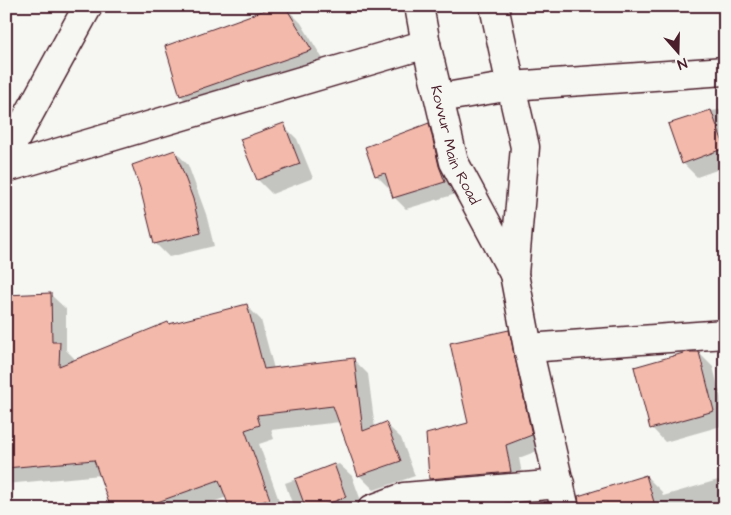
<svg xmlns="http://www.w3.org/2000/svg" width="731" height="515" viewBox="0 0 731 515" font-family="'Architects Daughter',sans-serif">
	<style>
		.shadow { fill: #0003 }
		.building { fill: #f3baab; stroke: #4a1f2b }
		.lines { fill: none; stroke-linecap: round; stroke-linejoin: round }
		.minor-casing { stroke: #4a1f2b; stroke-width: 31 }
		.tertiary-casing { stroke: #4a1f2b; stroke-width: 31 }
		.minor { stroke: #f6f6f2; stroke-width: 28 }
		.tertiary { stroke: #f6f6f2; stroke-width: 28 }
		.labels { text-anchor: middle; stroke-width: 4; stroke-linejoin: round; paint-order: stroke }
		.street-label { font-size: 15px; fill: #4a1f2b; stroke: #f6f6f2 }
	</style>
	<rect width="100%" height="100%" fill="#f6f6f2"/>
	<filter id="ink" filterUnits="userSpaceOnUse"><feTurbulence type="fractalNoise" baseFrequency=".02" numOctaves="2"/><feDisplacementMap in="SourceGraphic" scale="10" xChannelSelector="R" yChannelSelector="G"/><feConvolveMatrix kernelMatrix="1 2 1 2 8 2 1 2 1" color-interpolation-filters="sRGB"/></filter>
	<g filter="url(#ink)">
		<path class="shadow" d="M 284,6 L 301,23 L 329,69 L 199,114 L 181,96 Z
			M 725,109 L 725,167 L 697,177 L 683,163 L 711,111 Z
			M 283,125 L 297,139 L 313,178 L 272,194 L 258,180 L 242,140 Z
			M 428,125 L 440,137 L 456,194 L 406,209 L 394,197 L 391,186 L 388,187 L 376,175 Z
			M 175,151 L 188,165 L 206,214 L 214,246 L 169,257 L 155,243 Z
			M 51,295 L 66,309 L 66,350 L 74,358 L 74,362 L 169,325 L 246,305 L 261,320 L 274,369 L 353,359 L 368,374 L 375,428 L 386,424 L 401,438 L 415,476 L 374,490 L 360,476 L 340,422 L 271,430 L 274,439 L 259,444 L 282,509 L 231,509 L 227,497 L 193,509 L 112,509 L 101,475 L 6,484 L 6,296 Z
			M 508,332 L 522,345 L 545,448 L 519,458 L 524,485 L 444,492 L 430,479 L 469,424 Z
			M 699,353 L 713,367 L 725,413 L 725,425 L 665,442 L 652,428 Z
			M 339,464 L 352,476 L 364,509 L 294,509 L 285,483 Z
			M 646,476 L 662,492 L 663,496 L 725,478 L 725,509 L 607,509 Z"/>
		<path class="building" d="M 276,6 L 285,6 L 312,50 L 180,96 L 165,46 Z
			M 711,110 L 725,148 L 682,164 L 668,124 Z
			M 284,123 L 300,164 L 257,180 L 240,139 Z
			M 429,123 L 439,166 L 445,182 L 393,198 L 385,173 L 375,176 L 365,147 Z
			M 175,150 L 193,199 L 201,233 L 154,244 L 140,188 L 132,165 Z
			M 51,293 L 52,342 L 60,342 L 59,366 L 168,322 L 169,324 L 247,304 L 264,369 L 354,358 L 363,431 L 386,422 L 401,461 L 358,476 L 333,406 L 257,415 L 260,425 L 245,430 L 270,499 L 240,509 L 230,509 L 219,480 L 138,509 L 111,509 L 94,460 L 6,468 L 6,295 Z
			M 509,330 L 532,435 L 506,445 L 511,472 L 429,479 L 426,434 L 468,423 L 450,343 Z
			M 687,352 L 699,352 L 714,411 L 650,429 L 634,367 Z
			M 334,464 L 346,497 L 314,509 L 306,509 L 295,479 Z
			M 646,475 L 656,509 L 580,509 L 578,496 Z
			M 513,504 L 514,509 L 451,509 Z"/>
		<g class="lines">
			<defs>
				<path id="minor" d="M 440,98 L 511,86 L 725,71
					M 6,156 L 88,6
					M 6,168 L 426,44
					M 528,348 L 725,334
					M 372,509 L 404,497 L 560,484"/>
				<g id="tertiary">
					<path id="s1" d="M 419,6 L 426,44 L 454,162 L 514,274"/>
					<path d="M 494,6 L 511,86 L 525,147 L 514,274 L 528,348 L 565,509"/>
				</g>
			</defs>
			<use href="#minor" class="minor-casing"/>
			<use href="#tertiary" class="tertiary-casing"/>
			<use href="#minor" class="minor"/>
			<use href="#tertiary" class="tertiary"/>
		</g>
	</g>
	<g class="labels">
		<g class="street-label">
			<text dy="5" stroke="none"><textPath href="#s1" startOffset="144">Kovvur Main Road</textPath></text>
		</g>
	</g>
	<rect width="731" height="515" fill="none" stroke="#f6f6f2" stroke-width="25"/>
	<rect x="12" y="12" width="706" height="490" fill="none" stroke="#4a1f2b" stroke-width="2" filter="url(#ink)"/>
	<g transform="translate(678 52) rotate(160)" stroke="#f6f6f2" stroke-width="4" paint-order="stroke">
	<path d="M0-4L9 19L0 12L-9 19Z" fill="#4a1f2b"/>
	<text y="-8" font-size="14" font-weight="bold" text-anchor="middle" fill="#4a1f2b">N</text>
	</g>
</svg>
